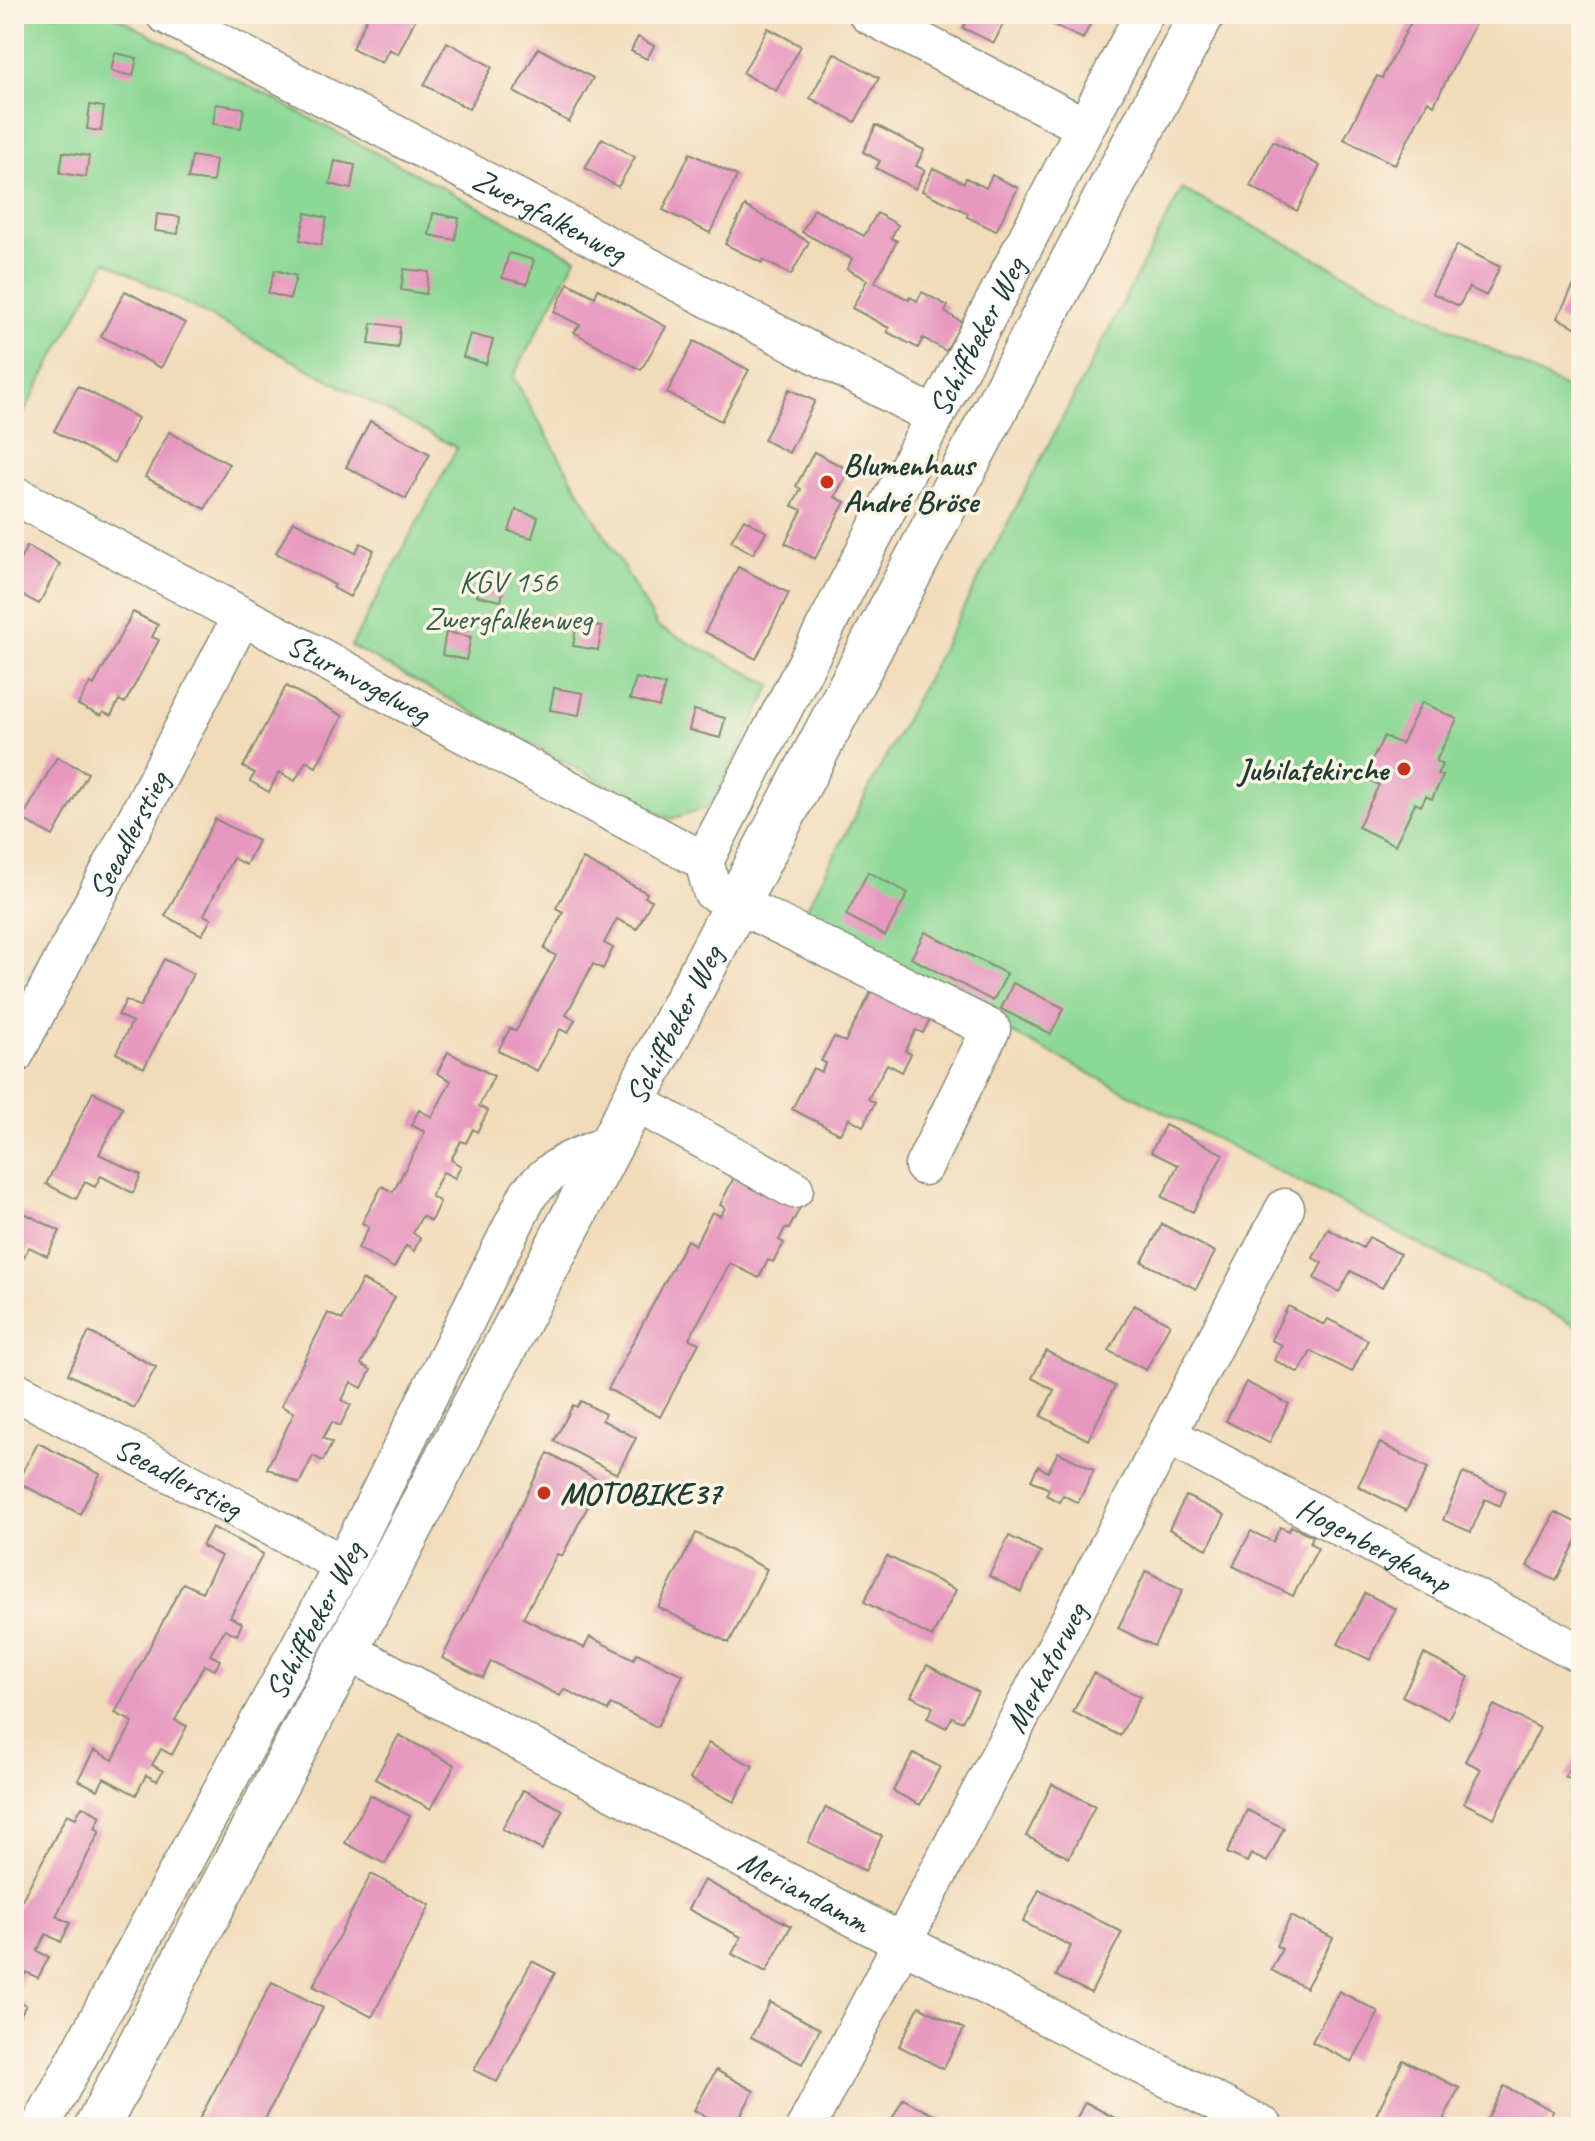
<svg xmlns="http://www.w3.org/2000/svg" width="1595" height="2141" viewBox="0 0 1595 2141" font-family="Caveat,sans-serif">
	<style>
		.green { fill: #8cd896; stroke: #568a65; stroke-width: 2 }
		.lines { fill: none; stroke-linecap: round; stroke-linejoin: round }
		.stream { stroke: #60bfde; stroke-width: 10 }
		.building { fill: #e798bf }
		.minor-casing { stroke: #888c78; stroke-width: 41 }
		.major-casing { stroke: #888c78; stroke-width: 47 }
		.minor { stroke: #fff; stroke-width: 38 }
		.major { stroke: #fff; stroke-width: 44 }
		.poi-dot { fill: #c8321e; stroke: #fcf5e5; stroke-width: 3 }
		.labels { text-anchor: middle; stroke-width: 7; stroke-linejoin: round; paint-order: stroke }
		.street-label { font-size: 32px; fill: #1f3d34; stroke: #fcf5e5 }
		.poi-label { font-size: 32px; font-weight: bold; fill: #1f3d34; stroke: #fcf5e5; text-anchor: start }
		.park-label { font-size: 32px; fill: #355c48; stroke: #fcf5e5 }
	</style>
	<rect width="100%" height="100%" fill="#fcf5e5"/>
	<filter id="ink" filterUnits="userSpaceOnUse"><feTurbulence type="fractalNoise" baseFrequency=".0125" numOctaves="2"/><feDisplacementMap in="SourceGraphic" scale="16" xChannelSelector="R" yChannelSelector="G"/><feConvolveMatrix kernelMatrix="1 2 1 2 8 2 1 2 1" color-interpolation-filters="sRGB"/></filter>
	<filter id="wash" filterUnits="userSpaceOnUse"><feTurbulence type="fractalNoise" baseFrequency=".006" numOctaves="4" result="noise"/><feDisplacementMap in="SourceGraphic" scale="32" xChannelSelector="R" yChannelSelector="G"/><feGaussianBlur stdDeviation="1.8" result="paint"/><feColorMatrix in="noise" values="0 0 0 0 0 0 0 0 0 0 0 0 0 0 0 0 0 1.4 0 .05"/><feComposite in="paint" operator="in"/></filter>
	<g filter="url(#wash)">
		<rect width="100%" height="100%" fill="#f2dbbb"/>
		<path class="green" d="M 14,14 L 111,14 L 576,258 L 513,377 L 658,627 L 772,685 L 710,807 L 670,819 L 351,646 L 457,448 L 106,261 L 14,431 Z
			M 1182,189 L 1581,396 L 1581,1328 L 799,923 Z"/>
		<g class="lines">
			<path class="stream" d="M 33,977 L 53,938
				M 22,999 L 26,990"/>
		</g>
		<g id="blocks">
			<path class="building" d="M 369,14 L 418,14 L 398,54 L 389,49 L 382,63 L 352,48 Z
				M 600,14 L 627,14 L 621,26 Z
				M 969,14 L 1008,14 L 994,43 L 963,28 Z
				M 1048,14 L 1108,14 L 1104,21 L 1094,16 L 1083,39 L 1045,21 Z
				M 1415,14 L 1480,14 L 1434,105 L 1428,101 L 1395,165 L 1344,139 L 1377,76 L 1382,78 Z
				M 768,28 L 801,46 L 776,91 L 743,73 Z
				M 638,37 L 654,46 L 647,59 L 631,51 Z
				M 447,42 L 492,67 L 469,109 L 424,85 Z
				M 538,48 L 593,78 L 569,122 L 514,92 Z
				M 115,53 L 137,58 L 133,76 L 111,71 Z
				M 834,53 L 879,78 L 855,122 L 810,98 Z
				M 216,104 L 244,108 L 241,128 L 213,124 Z
				M 90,105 L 104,107 L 101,131 L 87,129 Z
				M 876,125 L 924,150 L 916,166 L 925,170 L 915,189 L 876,168 L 880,161 L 863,152 Z
				M 602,138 L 635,157 L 618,187 L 585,168 Z
				M 1273,141 L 1320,166 L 1297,211 L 1250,186 Z
				M 63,152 L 89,156 L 86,177 L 60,173 Z
				M 690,153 L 737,176 L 710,233 L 663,210 Z
				M 192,156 L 216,160 L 213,182 L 188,179 Z
				M 335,161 L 355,165 L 351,189 L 330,184 Z
				M 933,168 L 964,183 L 966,178 L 986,188 L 992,175 L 1018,188 L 996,231 L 967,217 L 968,213 L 922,191 Z
				M 745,206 L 809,242 L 791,275 L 763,260 L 762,263 L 725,244 Z
				M 814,209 L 864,236 L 877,213 L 898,225 L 891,238 L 897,241 L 875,282 L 909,300 L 910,297 L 917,301 L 922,292 L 948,306 L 945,312 L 962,322 L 946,351 L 923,338 L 918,348 L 887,332 L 889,328 L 852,308 L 867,280 L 847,269 L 852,259 L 802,232 Z
				M 306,213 L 327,218 L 321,245 L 300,240 Z
				M 433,213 L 459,218 L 455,240 L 429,235 Z
				M 157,214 L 180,217 L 178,234 L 155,231 Z
				M 1457,245 L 1500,267 L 1486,296 L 1469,287 L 1459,306 L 1432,293 Z
				M 509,253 L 534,260 L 527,284 L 502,278 Z
				M 404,269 L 429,272 L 426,294 L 401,290 Z
				M 275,270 L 296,276 L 290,299 L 268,293 Z
				M 568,283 L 595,297 L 598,289 L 666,327 L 641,370 L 574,332 L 580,325 L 554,312 Z
				M 1574,285 L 1581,289 L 1581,330 L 1557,318 Z
				M 125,291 L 185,323 L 161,368 L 101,336 Z
				M 372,323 L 400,327 L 398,348 L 369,344 Z
				M 470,334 L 493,340 L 486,364 L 463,357 Z
				M 694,341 L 749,370 L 721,421 L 667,393 Z
				M 78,386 L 138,418 L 114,463 L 54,431 Z
				M 789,389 L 815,401 L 789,453 L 764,440 Z
				M 370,421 L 430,454 L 406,499 L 346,467 Z
				M 169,432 L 229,464 L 205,509 L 145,477 Z
				M 814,452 L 849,470 L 835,497 L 845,502 L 815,559 L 785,543 L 802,510 L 792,506 L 801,489 L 796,486 Z
				M 516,510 L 538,517 L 532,538 L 509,531 Z
				M 744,519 L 766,532 L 753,554 L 731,541 Z
				M 293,521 L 355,553 L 361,543 L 374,550 L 350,597 L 333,588 L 335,585 L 276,553 Z
				M 27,546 L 60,564 L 39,604 L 14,591 L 14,572 Z
				M 738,567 L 789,593 L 756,659 L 705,632 Z
				M 482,572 L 506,577 L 501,601 L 477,596 Z
				M 133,612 L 158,625 L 152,637 L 159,640 L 125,703 L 119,700 L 111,716 L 103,712 L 101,716 L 78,705 L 90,683 L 94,685 Z
				M 577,622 L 602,627 L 598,650 L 573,646 Z
				M 446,632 L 471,637 L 466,660 L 442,655 Z
				M 636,678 L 665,685 L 659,707 L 630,699 Z
				M 286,686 L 343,716 L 316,767 L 306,761 L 295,781 L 279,772 L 269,792 L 250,781 L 255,773 L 243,767 Z
				M 554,688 L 583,693 L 579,715 L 550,710 Z
				M 1422,702 L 1457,719 L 1436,761 L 1442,765 L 1437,774 L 1443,776 L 1432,799 L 1426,796 L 1421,806 L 1415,803 L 1395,845 L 1358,827 L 1379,785 L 1364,777 L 1384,736 L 1401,744 Z
				M 694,710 L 725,718 L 720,738 L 689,730 Z
				M 57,757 L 88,773 L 53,836 L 22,819 Z
				M 215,819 L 258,841 L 246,865 L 233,858 L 204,915 L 211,919 L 202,935 L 165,916 Z
				M 583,859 L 647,893 L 645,897 L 652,900 L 637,929 L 617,919 L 604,943 L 613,948 L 603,969 L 593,964 L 566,1015 L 575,1020 L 568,1033 L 560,1029 L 537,1071 L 498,1051 L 510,1028 L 516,1031 L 556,956 L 544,949 L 563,912 L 556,908 Z
				M 868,872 L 908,893 L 885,936 L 846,915 Z
				M 925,932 L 1007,974 L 993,1001 L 911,958 Z
				M 164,959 L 193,974 L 144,1068 L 116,1053 L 132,1022 L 118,1015 L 126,1000 L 140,1007 Z
				M 877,981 L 934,1011 L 923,1033 L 916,1030 L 905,1051 L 911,1054 L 902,1072 L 887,1064 L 868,1099 L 875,1103 L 863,1126 L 849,1118 L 840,1134 L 792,1109 L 813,1068 L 821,1072 L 826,1063 L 821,1061 L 834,1037 L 845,1042 Z
				M 1013,983 L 1064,1008 L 1051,1034 L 1001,1009 Z
				M 448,1052 L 494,1076 L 479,1106 L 488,1111 L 477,1132 L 473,1129 L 466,1143 L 461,1141 L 451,1160 L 461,1166 L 455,1178 L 443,1172 L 431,1196 L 440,1202 L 434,1214 L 431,1221 L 422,1216 L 413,1233 L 420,1238 L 414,1251 L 406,1246 L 394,1268 L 358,1248 L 369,1227 L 362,1223 L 382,1186 L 393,1192 L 425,1132 L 411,1125 L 419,1110 L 432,1117 L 451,1081 L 437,1073 Z
				M 93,1092 L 123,1107 L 99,1154 L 141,1175 L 133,1193 L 101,1176 L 95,1187 L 85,1182 L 76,1199 L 46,1184 Z
				M 1165,1125 L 1223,1154 L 1193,1212 L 1162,1197 L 1178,1165 L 1151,1152 Z
				M 735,1175 L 800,1208 L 789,1229 L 785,1228 L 779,1240 L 784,1243 L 773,1262 L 768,1260 L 759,1278 L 730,1263 L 689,1339 L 699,1343 L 660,1417 L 608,1389 L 687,1240 L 695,1245 L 712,1212 L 720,1216 L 725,1208 L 720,1205 Z
				M 14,1208 L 60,1231 L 47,1256 L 29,1247 L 14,1276 Z
				M 1162,1224 L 1215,1252 L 1196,1289 L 1142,1262 Z
				M 1328,1229 L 1363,1248 L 1369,1237 L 1400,1254 L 1382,1288 L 1351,1271 L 1339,1292 L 1314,1278 L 1322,1263 L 1313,1258 Z
				M 362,1280 L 395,1297 L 361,1364 L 371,1370 L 362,1388 L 351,1382 L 342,1400 L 351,1405 L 340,1426 L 332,1422 L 323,1438 L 332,1443 L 323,1461 L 313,1456 L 299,1484 L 267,1468 L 294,1413 L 281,1406 L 328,1313 L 342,1320 Z
				M 1134,1305 L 1170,1324 L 1146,1370 L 1109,1351 Z
				M 1288,1306 L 1324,1325 L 1328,1319 L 1368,1340 L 1352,1372 L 1311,1351 L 1299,1373 L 1274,1360 L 1282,1345 L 1271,1340 Z
				M 89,1332 L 156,1367 L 134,1408 L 68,1374 Z
				M 1046,1351 L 1115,1386 L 1088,1440 L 1041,1416 L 1054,1390 L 1032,1378 Z
				M 1246,1382 L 1289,1404 L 1269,1443 L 1226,1421 Z
				M 581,1401 L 605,1414 L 602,1420 L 636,1438 L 617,1474 L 554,1441 L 573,1405 L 577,1407 Z
				M 38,1443 L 100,1474 L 80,1514 L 17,1482 Z
				M 1380,1443 L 1428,1468 L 1406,1511 L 1358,1486 Z
				M 1058,1452 L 1094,1470 L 1078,1503 L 1063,1495 L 1059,1502 L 1046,1495 L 1049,1489 L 1031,1480 L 1038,1466 L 1048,1472 Z
				M 548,1453 L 601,1481 L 562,1556 L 557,1554 L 523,1618 L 584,1648 L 590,1637 L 634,1659 L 637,1653 L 683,1675 L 657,1727 L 611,1704 L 608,1711 L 564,1689 L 560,1696 L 491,1661 L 483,1678 L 442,1658 Z
				M 1463,1473 L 1506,1491 L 1500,1506 L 1485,1499 L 1471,1532 L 1443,1520 Z
				M 1186,1496 L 1225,1515 L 1207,1549 L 1169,1529 Z
				M 1555,1512 L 1581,1525 L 1581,1532 L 1556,1581 L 1527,1566 Z
				M 1291,1526 L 1313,1536 L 1310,1543 L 1318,1548 L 1293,1596 L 1233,1566 L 1251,1531 L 1273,1542 L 1280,1527 L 1289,1531 Z
				M 212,1527 L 263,1554 L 230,1617 L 242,1623 L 237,1635 L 225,1629 L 210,1655 L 220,1660 L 215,1670 L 204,1665 L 175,1720 L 187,1726 L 172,1755 L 161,1749 L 152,1765 L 163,1771 L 157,1781 L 146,1775 L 136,1795 L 104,1778 L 98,1790 L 78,1780 L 94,1750 L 113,1760 L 133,1722 L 115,1713 L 183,1583 L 202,1592 L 221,1556 L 202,1546 Z
				M 696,1533 L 767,1569 L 729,1643 L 658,1607 Z
				M 1009,1536 L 1041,1552 L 1021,1592 L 989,1576 Z
				M 887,1556 L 956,1590 L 932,1637 L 864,1602 Z
				M 1146,1571 L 1183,1590 L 1154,1646 L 1118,1628 Z
				M 1365,1593 L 1396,1609 L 1370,1660 L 1338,1644 Z
				M 1424,1654 L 1469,1677 L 1448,1719 L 1402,1696 Z
				M 927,1665 L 978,1692 L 962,1722 L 952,1717 L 946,1728 L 927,1718 L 933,1707 L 911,1696 Z
				M 1093,1673 L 1140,1697 L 1120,1736 L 1073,1712 Z
				M 1494,1705 L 1540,1728 L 1494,1818 L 1464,1803 L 1481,1769 L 1465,1761 Z
				M 399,1735 L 455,1765 L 431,1809 L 375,1779 Z
				M 708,1743 L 753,1766 L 734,1802 L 690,1779 Z
				M 1581,1746 L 1581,1784 L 1565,1777 Z
				M 913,1753 L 940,1767 L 920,1805 L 893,1791 Z
				M 1052,1784 L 1095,1806 L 1069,1858 L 1026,1836 Z
				M 523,1790 L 563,1810 L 542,1850 L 502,1829 Z
				M 370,1795 L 410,1816 L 385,1864 L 345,1843 Z
				M 82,1806 L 101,1816 L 95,1828 L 100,1831 L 56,1916 L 70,1923 L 61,1942 L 46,1934 L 37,1951 L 49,1957 L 38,1978 L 26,1972 L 14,1995 L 14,1915 L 67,1814 L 76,1818 Z
				M 826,1807 L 882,1836 L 865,1871 L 808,1842 Z
				M 1247,1810 L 1284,1828 L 1267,1862 L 1251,1854 L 1247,1862 L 1227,1853 Z
				M 371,1874 L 430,1905 L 372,2017 L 313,1986 Z
				M 704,1880 L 791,1926 L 766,1972 L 732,1954 L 741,1937 L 688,1909 Z
				M 1039,1890 L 1122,1932 L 1091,1993 L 1056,1976 L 1071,1946 L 1023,1922 Z
				M 1291,1916 L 1333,1938 L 1306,1988 L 1271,1970 L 1282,1949 L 1276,1946 Z
				M 532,1961 L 555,1973 L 497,2082 L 474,2070 Z
				M 272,1982 L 323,2008 L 271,2107 L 261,2127 L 195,2127 Z
				M 1339,1991 L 1379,2012 L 1352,2062 L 1312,2042 Z
				M 14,1999 L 26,2005 L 14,2027 Z
				M 770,2002 L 820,2029 L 802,2064 L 751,2037 Z
				M 919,2006 L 964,2029 L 943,2069 L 899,2046 Z
				M 1403,2060 L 1459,2088 L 1440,2127 L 1380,2127 L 1372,2123 Z
				M 716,2070 L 754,2091 L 734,2127 L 702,2127 L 707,2117 L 694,2110 Z
				M 1504,2086 L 1553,2111 L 1545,2127 L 1483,2127 Z
				M 903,2099 L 937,2117 L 955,2127 L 888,2127 Z
				M 1085,2102 L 1131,2127 L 1072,2127 Z"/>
		</g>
	</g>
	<g filter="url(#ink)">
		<use href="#blocks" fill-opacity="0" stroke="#888c78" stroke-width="2"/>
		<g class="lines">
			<defs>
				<g id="minor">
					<path id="s1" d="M 165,14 L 934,416"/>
					<path d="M 868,14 L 1085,127"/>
					<path id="s2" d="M 14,495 L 704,861"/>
					<path id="s3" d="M 14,1055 L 242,616"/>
					<path d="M 633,1101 L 794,1189"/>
					<path id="s4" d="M 924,1166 L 991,1029 L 712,891 L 704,861 L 1144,14"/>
					<path id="s5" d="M 14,1390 L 344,1565"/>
					<path id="s6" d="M 1169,1436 L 1581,1654"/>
					<path id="s7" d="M 346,1650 L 903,1943 L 1264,2127"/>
					<path id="s8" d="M 40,2127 L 344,1565 L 529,1193 C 556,1163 574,1158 611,1144"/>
					<path id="s9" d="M 806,2127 L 1285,1208"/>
				</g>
				<g id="major">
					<path id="s10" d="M 97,2127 L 1202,14"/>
				</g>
			</defs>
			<use href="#minor" class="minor-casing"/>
			<use href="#major" class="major-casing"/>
			<use href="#minor" class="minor"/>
			<use href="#major" class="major"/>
		</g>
	</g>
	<g class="poi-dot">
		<circle cx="827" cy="482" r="8"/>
		<circle cx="1404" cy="769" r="8"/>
		<circle cx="544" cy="1493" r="8"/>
	</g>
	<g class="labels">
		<g class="street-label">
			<text dy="11" stroke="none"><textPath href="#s1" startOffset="434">Zwergfalkenweg</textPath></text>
			<text dy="11" stroke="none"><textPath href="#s4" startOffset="1086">Schiffbeker Weg</textPath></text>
			<text dy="11" stroke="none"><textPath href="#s2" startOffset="390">Sturmvogelweg</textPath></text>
			<text dy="11" stroke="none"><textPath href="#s3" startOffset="248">Seeadlerstieg</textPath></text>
			<text dy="11" stroke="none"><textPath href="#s10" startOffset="1244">Schiffbeker Weg</textPath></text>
			<text dy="11" stroke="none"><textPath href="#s5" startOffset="186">Seeadlerstieg</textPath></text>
			<text dy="11" stroke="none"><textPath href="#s6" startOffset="232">Hogenbergkamp</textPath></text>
			<text dy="11" stroke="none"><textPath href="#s8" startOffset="576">Schiffbeker Weg</textPath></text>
			<text dy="11" stroke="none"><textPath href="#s9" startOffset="518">Merkatorweg</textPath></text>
			<text dy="11" stroke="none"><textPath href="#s7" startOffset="518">Meriandamm</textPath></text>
		</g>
		<g class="poi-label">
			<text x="843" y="475">Blumenhaus<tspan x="843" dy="37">André Bröse</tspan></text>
			<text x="1388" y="780" text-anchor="end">Jubilatekirche</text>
			<text x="560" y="1504">MOTOBIKE37</text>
		</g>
		<g class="park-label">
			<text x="508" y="592">KGV 156<tspan x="508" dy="37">Zwergfalkenweg</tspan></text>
		</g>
	</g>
	<rect width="1595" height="2141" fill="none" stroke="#fcf5e5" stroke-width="48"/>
</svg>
